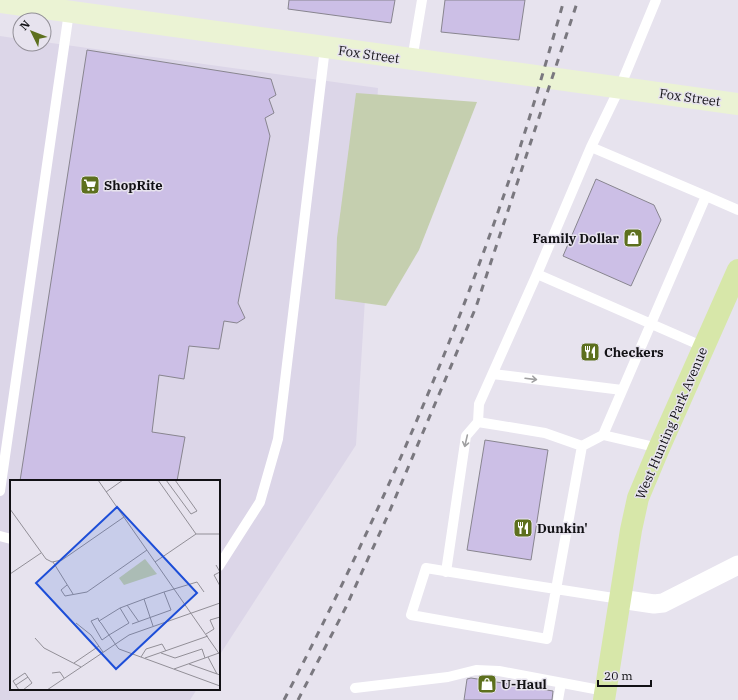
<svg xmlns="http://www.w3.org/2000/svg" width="738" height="700" viewBox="0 0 738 700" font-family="'IBM Plex Serif',serif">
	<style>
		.built { fill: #dcd6e8 }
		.green { fill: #c5cfaf }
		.building { fill: #ccbfe6; stroke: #88858f }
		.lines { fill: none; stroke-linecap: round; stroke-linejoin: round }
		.lane { stroke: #fff; stroke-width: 10 }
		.street { stroke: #fff; stroke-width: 19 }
		.secondary { stroke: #ebf3d4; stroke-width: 22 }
		.primary { stroke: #d7e7a9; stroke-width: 22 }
		.rail { stroke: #7a787f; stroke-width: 3; stroke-dasharray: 7 7; stroke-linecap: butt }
		.oneway { stroke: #a0a0a1 }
		.labels { text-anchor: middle; stroke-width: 3; stroke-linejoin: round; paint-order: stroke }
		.street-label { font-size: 13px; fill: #121115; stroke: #e7e3ee }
		.poi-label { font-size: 13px; font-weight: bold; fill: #121115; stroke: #e7e3ee; text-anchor: start }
		.inset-road { fill: none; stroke: #928f97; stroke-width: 1 }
		.view { fill: #1d4ed8; fill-opacity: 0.15; stroke: #1d4ed8; stroke-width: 2 }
		.inset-edge { fill: none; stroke: #121115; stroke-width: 2 }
	</style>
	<rect width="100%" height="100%" fill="#e7e3ee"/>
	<path class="built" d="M 0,36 L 20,39 L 20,44 L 44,44 L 44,42 L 378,88 L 356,445 L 219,656 L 219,481 L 11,481 L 11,689 L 197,689 L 190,700 L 0,700 Z"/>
	<path class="green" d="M 356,93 L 477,102 L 419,250 L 386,306 L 335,299 L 337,238 Z"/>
	<path class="building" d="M 289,0 L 395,0 L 391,23 L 288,9 Z
		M 445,0 L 525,0 L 519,40 L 441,32 Z
		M 87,50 L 271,79 L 276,95 L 269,99 L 274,113 L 265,118 L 270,136 L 238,303 L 245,318 L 237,323 L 224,321 L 219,349 L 189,346 L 184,379 L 159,375 L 152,432 L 185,437 L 177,481 L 20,481 Z
		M 596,179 L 654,205 L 661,220 L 631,286 L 563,256 Z
		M 485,440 L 548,450 L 531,560 L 467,550 Z
		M 471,678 L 553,691 L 552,700 L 464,700 L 467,679 Z"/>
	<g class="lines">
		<path class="lane" d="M 412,60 L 422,0
			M 591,147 L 620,87 L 656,0
			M 706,196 L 738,210
			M 537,274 L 591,147 L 706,196 L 603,435
			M 493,374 L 622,390
			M 478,422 L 479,404 L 537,274 L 704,347
			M 582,446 L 603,435 L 659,448
			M 0,491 L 69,12
			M 0,536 L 11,539
			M 219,566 L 260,502 L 278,439 L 325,48
			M 446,572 L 466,436 L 478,422 L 545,433 L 582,446 L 547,639 L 411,615 L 426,568 C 491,579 555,589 620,599
			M 355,688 L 448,677 L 476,670 L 499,671 L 605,691
			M 558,700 L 561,683"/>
		<path class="street" d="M 620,599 L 654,604 L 663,603 L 738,565"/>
		<path class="secondary" d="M 0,2 L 738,104"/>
		<path class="primary" d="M 604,700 L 631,530 L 638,498 L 659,448 L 738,270"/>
		<path class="rail" d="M 284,700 C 370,535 446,364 506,189 C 528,126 546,63 564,0
			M 298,700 L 346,607 L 388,515 L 476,307 L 578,0"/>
	</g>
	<defs><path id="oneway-shaft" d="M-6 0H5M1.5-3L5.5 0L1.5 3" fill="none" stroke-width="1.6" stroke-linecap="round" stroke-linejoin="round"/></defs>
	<g class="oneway">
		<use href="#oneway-shaft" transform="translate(531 379) rotate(7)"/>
		<use href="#oneway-shaft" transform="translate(466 441) rotate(103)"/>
	</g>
	<defs>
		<symbol id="supermarket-square" viewBox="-11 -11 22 22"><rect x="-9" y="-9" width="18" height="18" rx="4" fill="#5d701e" stroke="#e7e3ee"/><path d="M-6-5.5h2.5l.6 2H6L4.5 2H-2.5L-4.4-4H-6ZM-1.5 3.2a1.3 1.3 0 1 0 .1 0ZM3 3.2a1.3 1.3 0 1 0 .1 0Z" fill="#fff"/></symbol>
		<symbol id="shop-square" viewBox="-11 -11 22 22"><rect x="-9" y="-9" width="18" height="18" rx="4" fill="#5d701e" stroke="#e7e3ee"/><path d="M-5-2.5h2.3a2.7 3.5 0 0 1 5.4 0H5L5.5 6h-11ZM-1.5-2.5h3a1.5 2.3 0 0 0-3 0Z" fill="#fff"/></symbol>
		<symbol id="restaurant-square" viewBox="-11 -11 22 22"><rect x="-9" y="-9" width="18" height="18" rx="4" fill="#5d701e" stroke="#e7e3ee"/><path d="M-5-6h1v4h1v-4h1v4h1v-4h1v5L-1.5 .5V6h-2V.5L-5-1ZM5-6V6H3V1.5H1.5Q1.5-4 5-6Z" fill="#fff"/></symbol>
	</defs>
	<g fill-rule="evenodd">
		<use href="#supermarket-square" x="79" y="174" width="22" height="22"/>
		<use href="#shop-square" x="622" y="227" width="22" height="22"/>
		<use href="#restaurant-square" x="579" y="341" width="22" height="22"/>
		<use href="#restaurant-square" x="512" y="517" width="22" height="22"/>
		<use href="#shop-square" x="476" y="673" width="22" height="22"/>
	</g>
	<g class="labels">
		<g class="street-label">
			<text transform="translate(369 54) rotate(8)" y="5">Fox Street</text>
			<text transform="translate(690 97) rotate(8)" y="5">Fox Street</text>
			<text transform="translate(671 423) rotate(-67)" y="5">West Hunting Park Avenue</text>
		</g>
		<g class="poi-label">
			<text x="104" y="190">ShopRite</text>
			<text x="619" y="243" text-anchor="end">Family Dollar</text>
			<text x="604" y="357">Checkers</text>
			<text x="537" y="533">Dunkin'</text>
			<text x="501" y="689">U-Haul</text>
		</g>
	</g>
	<g transform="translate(10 480)">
		<rect width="210" height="210" fill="#e7e3ee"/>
		<path d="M 135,79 L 147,94 L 114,105 L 109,98 Z" fill="#c5cfaf"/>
		<path class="inset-road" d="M 88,0 L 210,175M 156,0 L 181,34 L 187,31 L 165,0M 96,12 L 113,0M 0,29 L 36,79 L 42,82 L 52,80 L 114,37M 186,54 L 210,54M 43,82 L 63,114M 145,82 L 186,54 L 148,0M 206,85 L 210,92 L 204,95 L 210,106M 0,94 L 31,73M 57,105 L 51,110 L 55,116 L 77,112 L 137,70M 154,112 L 187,102 L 194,112M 117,125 L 129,142M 110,128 L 134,119 L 143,146M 89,141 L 110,128 L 119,143 L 99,155 L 92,160 L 81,141 L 88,138 L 89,141 L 91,143 L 99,155 L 108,168 L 109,169 L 210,206M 66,143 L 81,155 L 93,172M 122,144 L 161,130 L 154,112 L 134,119M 196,154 L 204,149 L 200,140 L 210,137M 25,158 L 34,168 L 71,187M 151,173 L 165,178 L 192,169 L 195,178M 131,177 L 136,169 L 152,164 L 156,171M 198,177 L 207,194M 135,178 L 198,156M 64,183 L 89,166M 179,184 L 210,195M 164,189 L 209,173M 42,193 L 50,192 L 54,198M 6,205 L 18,197M 9,210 L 3,201 L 15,193 L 22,203 L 13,210M 37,210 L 119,155 L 210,123"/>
		<path class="view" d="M 107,27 L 187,113 L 106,189 L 26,103 Z"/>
		<rect width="210" height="210" class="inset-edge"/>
	</g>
	<g transform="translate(32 32) rotate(313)"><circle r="19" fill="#e7e3ee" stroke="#928f97"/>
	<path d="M0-3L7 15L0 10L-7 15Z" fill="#5d701e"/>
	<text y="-6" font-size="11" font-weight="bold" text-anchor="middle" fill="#121115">N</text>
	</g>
	<path d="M598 680v6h53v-6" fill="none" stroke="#121115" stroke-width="2"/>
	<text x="604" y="680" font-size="12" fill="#121115" stroke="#e7e3ee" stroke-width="3" paint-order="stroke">20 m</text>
</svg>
